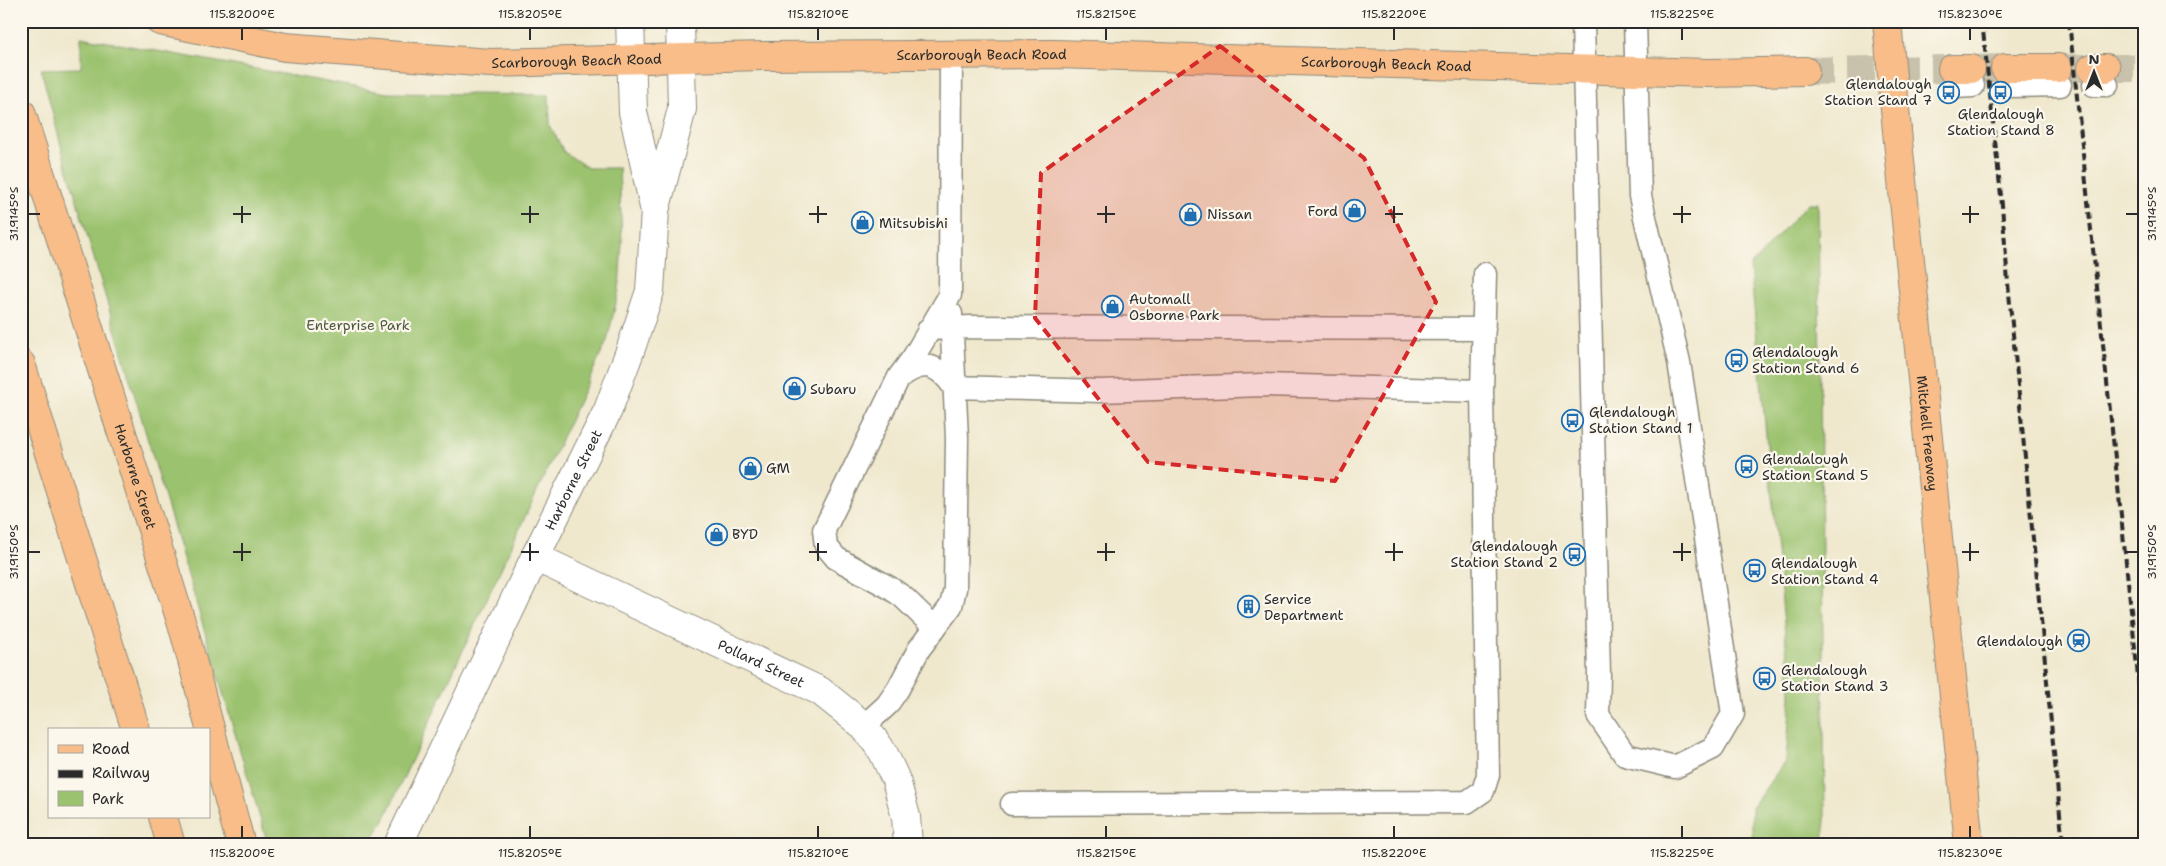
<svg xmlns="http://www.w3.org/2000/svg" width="2166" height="866" viewBox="0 0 2166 866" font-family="'Shantell Sans',sans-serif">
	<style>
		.green { fill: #9bc26e; stroke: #63764c }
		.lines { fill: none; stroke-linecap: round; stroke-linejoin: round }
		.primary-tunnel { stroke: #c8c2ad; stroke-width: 28; stroke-dasharray: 28 14; stroke-linecap: butt }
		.lane-casing { stroke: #8d8a7c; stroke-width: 25 }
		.street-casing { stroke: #8d8a7c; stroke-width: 30 }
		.primary-casing { stroke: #8d8a7c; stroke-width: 30 }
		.highway-casing { stroke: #8d8a7c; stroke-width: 30 }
		.lane { stroke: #fff; stroke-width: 22 }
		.street { stroke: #fff; stroke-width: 28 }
		.primary { stroke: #f8bd89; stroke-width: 28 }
		.highway { stroke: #f8bd89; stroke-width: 28 }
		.rail { stroke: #2b2b2b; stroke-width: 4; stroke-dasharray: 8 4; stroke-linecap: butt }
		.highway-bridge-casing { stroke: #8d8a7c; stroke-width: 30; stroke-linecap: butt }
		.highway-bridge { stroke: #f8bd89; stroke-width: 28 }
		.marked { fill: #d62828; fill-opacity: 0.2; stroke: #d62828; stroke-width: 4; stroke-dasharray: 10 6; stroke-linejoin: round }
		.ticks { fill: none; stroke: #2b2b2b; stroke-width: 2 }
		.labels { text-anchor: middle; stroke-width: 4.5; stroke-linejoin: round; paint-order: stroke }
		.street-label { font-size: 14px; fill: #2b2b2b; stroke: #fbf7ec }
		.poi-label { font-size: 14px; fill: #2b2b2b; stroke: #fbf7ec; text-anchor: start }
		.park-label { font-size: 14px; fill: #4d583f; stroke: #fbf7ec }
		.neatline { fill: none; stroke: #2b2b2b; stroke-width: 2 }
		.ticks-label { font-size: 12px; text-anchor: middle; fill: #2b2b2b }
	</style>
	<rect width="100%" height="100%" fill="#fbf7ec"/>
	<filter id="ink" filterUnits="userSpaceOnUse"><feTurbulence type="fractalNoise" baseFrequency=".02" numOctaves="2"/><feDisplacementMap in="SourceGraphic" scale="10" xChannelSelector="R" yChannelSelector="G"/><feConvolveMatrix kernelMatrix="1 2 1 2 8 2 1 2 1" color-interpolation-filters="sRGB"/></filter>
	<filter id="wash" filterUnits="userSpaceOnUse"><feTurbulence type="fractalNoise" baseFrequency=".0096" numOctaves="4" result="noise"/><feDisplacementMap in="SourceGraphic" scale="20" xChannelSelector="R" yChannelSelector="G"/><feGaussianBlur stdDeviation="1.12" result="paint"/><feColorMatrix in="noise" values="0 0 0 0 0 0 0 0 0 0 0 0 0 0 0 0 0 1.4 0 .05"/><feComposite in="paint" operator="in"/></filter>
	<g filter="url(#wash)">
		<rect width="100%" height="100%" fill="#efe8cd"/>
		<path class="green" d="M 81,37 L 387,93 L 549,95 L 550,125 L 564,152 L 588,168 L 619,168 L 622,241 L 619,290 L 607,341 L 383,822 L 368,845 L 268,845 L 64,157 L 41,69 L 81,68 Z
			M 1808,203 L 1818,203 L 1825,820 L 1823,845 L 1752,845 L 1752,807 L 1786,760 L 1791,697 L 1750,266 Z"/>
	</g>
	<g filter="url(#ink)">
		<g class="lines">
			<path class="primary-tunnel" d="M 2058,68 L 2092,68
				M 2106,68 L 2145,68
				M 1971,69 L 2005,68
				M 1805,71 L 1952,69"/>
			<defs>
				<path id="lane" d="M 1583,21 L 1599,675 L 1598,715 L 1625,755 L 1675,767 L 1713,748 L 1733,714 L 1679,362 L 1640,196 L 1635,21
					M 2094,85 L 2107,85
					M 2007,86 L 2060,85
					M 1954,87 L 1973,86
					M 929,329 L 970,327 L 1484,329
					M 900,377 C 923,359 938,364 954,387 L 1101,391 L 1262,385 L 1482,391
					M 935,628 L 903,597 L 890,588 L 836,558 L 826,546 L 824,530 L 899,377 L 913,358 L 950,295 L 951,55
					M 864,726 L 887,705 L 898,689 L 919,649 L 951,606 L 955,589 L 957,438 L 951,314
					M 1012,804 L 1467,802 L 1483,791 L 1488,775 L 1482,391 L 1485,274"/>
				<g id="street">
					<path d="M 630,21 L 633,112 L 654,207"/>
					<path id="s1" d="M 535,557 L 820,691 L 864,726 L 883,752 L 896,780 L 906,817 L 908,845"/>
					<path id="s2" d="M 398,845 L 535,557 L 608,410 L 630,351 L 650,291 L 655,211 L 682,109 L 680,21"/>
				</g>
				<g id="primary">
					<path id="s3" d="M 160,21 L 285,47 L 490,63 L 764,56 L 1054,54 L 1636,71 L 1710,73 L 1805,71"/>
					<path d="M 2005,68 L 2058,68"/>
					<path d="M 2092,68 L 2106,68"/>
					<path d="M 1952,69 L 1971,69"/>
					<path id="s4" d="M 21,112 L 185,634 L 241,845"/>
					<path d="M 21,364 L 136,730"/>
					<path d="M 163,817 L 171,845"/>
				</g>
				<g id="highway">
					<path id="s5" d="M 1897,131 L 1969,845"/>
				</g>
			</defs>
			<use href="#lane" class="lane-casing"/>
			<use href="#street" class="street-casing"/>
			<use href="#primary" class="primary-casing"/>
			<use href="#highway" class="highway-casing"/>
			<use href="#lane" class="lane"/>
			<use href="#street" class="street"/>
			<use href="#primary" class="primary"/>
			<use href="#highway" class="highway"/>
			<path class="rail" d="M 1982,21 L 2002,205 L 2008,283 L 2063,845
				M 2069,21 L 2145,743"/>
			<defs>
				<path id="highway-bridge" d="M 1887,21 L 1897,131"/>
			</defs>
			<use href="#highway-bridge" class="highway-bridge-casing"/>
			<use href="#highway-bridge" class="highway-bridge"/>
		</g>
	</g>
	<path class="marked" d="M 1220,46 L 1364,158 L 1436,302 L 1335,481 L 1148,462 L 1035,318 L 1041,173 Z"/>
	<path class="ticks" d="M 242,28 L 242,40M 530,28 L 530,40M 818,28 L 818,40M 1106,28 L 1106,40M 1394,28 L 1394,40M 1682,28 L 1682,40M 1970,28 L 1970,40M 242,206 L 242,223M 530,206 L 530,223M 818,206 L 818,223M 1106,206 L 1106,223M 1394,206 L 1394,223M 1682,206 L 1682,223M 1970,206 L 1970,223M 28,214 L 40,214M 233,214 L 251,214M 521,214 L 539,214M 809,214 L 827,214M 1097,214 L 1115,214M 1385,214 L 1403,214M 1673,214 L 1691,214M 1962,214 L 1979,214M 2126,214 L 2138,214M 242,543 L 242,561M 530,543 L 530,561M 818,543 L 818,561M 1106,543 L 1106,561M 1394,543 L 1394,561M 1682,543 L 1682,561M 1970,543 L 1970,561M 28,552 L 40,552M 233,552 L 251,552M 521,552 L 539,552M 809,552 L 827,552M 1097,552 L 1115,552M 1385,552 L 1403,552M 1673,552 L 1691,552M 1962,552 L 1979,552M 2126,552 L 2138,552M 242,826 L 242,838M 530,826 L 530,838M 818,826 L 818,838M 1106,826 L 1106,838M 1394,826 L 1394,838M 1682,826 L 1682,838M 1970,826 L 1970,838"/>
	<defs>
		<symbol id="bus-ring" viewBox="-11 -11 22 22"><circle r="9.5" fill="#fbf7ec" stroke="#1f6fb2" stroke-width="1.5"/><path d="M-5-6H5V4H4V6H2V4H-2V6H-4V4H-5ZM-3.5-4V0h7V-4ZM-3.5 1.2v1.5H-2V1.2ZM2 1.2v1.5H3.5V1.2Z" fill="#1f6fb2"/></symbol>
		<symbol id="shop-ring" viewBox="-11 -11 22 22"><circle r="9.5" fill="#fbf7ec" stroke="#1f6fb2" stroke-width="1.5"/><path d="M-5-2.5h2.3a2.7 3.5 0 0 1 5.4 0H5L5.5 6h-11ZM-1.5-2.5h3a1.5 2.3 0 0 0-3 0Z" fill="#1f6fb2"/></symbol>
		<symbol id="building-ring" viewBox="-11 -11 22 22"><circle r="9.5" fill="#fbf7ec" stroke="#1f6fb2" stroke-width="1.5"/><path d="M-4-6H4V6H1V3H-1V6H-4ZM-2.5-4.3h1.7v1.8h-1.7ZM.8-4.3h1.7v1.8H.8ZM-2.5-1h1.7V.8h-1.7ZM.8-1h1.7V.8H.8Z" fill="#1f6fb2"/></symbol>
		<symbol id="station-ring" viewBox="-11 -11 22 22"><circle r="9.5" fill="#fbf7ec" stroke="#1f6fb2" stroke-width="1.5"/><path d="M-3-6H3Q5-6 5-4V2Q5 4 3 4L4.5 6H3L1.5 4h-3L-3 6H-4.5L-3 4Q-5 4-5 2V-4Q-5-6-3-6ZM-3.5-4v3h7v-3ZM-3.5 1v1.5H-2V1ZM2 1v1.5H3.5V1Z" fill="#1f6fb2"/></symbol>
	</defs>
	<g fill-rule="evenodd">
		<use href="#bus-ring" x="1936" y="80" width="25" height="25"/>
		<use href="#bus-ring" x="1988" y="80" width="25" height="25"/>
		<use href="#shop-ring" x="1342" y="198" width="25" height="25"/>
		<use href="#shop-ring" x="1178" y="202" width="25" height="25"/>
		<use href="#shop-ring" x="850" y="210" width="25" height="25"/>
		<use href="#shop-ring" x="1100" y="294" width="25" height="25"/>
		<use href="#bus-ring" x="1724" y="348" width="25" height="25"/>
		<use href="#shop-ring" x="782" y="376" width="25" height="25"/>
		<use href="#bus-ring" x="1560" y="408" width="25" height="25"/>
		<use href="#bus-ring" x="1734" y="454" width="25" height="25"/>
		<use href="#shop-ring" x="738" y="456" width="25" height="25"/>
		<use href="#shop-ring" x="704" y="522" width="25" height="25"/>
		<use href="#bus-ring" x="1562" y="542" width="25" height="25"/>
		<use href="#bus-ring" x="1742" y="558" width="25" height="25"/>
		<use href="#building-ring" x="1236" y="594" width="25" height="25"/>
		<use href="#station-ring" x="2066" y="628" width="25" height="25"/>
		<use href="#bus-ring" x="1752" y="666" width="25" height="25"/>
	</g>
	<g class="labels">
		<g class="street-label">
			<text dy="5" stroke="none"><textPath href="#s3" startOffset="825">Scarborough Beach Road</textPath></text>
			<text dy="5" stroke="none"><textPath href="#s3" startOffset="420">Scarborough Beach Road</textPath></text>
			<text dy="5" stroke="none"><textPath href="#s3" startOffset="1230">Scarborough Beach Road</textPath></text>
			<text dy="5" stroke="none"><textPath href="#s5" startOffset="304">Mitchell Freeway</textPath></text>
			<text dy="5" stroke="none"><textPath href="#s4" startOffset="382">Harborne Street</textPath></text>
			<text dy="5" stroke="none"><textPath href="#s2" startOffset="405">Harborne Street</textPath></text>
			<text dy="5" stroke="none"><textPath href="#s1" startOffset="250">Pollard Street</textPath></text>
		</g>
		<g class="poi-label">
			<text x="1932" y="89" text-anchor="end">Glendalough<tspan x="1932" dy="16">Station Stand 7</tspan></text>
			<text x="2001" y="119" text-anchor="middle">Glendalough<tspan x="2001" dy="16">Station Stand 8</tspan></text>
			<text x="1338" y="216" text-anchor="end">Ford</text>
			<text x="1207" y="219">Nissan</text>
			<text x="879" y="228">Mitsubishi</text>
			<text x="1129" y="304">Automall<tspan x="1129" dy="16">Osborne Park</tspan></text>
			<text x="1752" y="357">Glendalough<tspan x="1752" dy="16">Station Stand 6</tspan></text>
			<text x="810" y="394">Subaru</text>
			<text x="1589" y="417">Glendalough<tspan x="1589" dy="16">Station Stand 1</tspan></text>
			<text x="1762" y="464">Glendalough<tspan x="1762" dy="16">Station Stand 5</tspan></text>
			<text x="766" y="473">GM</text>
			<text x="732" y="539">BYD</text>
			<text x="1558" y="551" text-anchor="end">Glendalough<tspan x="1558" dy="16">Station Stand 2</tspan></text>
			<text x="1771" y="568">Glendalough<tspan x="1771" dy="16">Station Stand 4</tspan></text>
			<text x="1264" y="604">Service<tspan x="1264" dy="16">Department</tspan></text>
			<text x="2063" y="646" text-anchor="end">Glendalough</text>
			<text x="1781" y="675">Glendalough<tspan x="1781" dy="16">Station Stand 3</tspan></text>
		</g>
		<g class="park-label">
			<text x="358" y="330">Enterprise Park</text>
		</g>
	</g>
	<rect width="2166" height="866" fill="none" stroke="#fbf7ec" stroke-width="55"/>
	<rect x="48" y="728" width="162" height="90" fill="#fbf7ec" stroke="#a8a59f"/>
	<rect x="58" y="745" width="25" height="8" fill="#f8bd89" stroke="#a8a59f"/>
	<text x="92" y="754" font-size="15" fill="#2b2b2b">Road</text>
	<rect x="58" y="770" width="25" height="8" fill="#2b2b2b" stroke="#a8a59f"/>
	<text x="92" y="778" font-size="15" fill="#2b2b2b">Railway</text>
	<rect x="58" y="791" width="25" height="15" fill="#9bc26e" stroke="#a8a59f"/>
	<text x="92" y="804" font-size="15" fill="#2b2b2b">Park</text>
	<g transform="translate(2094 72)" stroke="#fbf7ec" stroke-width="4" paint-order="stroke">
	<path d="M0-4L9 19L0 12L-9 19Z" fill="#2b2b2b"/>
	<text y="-8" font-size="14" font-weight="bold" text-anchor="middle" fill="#2b2b2b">N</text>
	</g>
	<rect x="28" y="28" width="2110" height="810" class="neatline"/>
	<g class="ticks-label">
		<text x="242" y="18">115.8200°E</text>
		<text x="530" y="18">115.8205°E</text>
		<text x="818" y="18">115.8210°E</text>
		<text x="1106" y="18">115.8215°E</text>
		<text x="1394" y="18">115.8220°E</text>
		<text x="1682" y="18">115.8225°E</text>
		<text x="1970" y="18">115.8230°E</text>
		<text transform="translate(14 214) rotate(-90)" y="4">31.9145°S</text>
		<text transform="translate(2152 214) rotate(-90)" y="4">31.9145°S</text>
		<text transform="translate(14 552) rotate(-90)" y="4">31.9150°S</text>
		<text transform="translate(2152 552) rotate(-90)" y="4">31.9150°S</text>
		<text x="242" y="857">115.8200°E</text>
		<text x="530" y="857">115.8205°E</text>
		<text x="818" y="857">115.8210°E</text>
		<text x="1106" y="857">115.8215°E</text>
		<text x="1394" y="857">115.8220°E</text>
		<text x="1682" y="857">115.8225°E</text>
		<text x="1970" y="857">115.8230°E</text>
	</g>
</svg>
